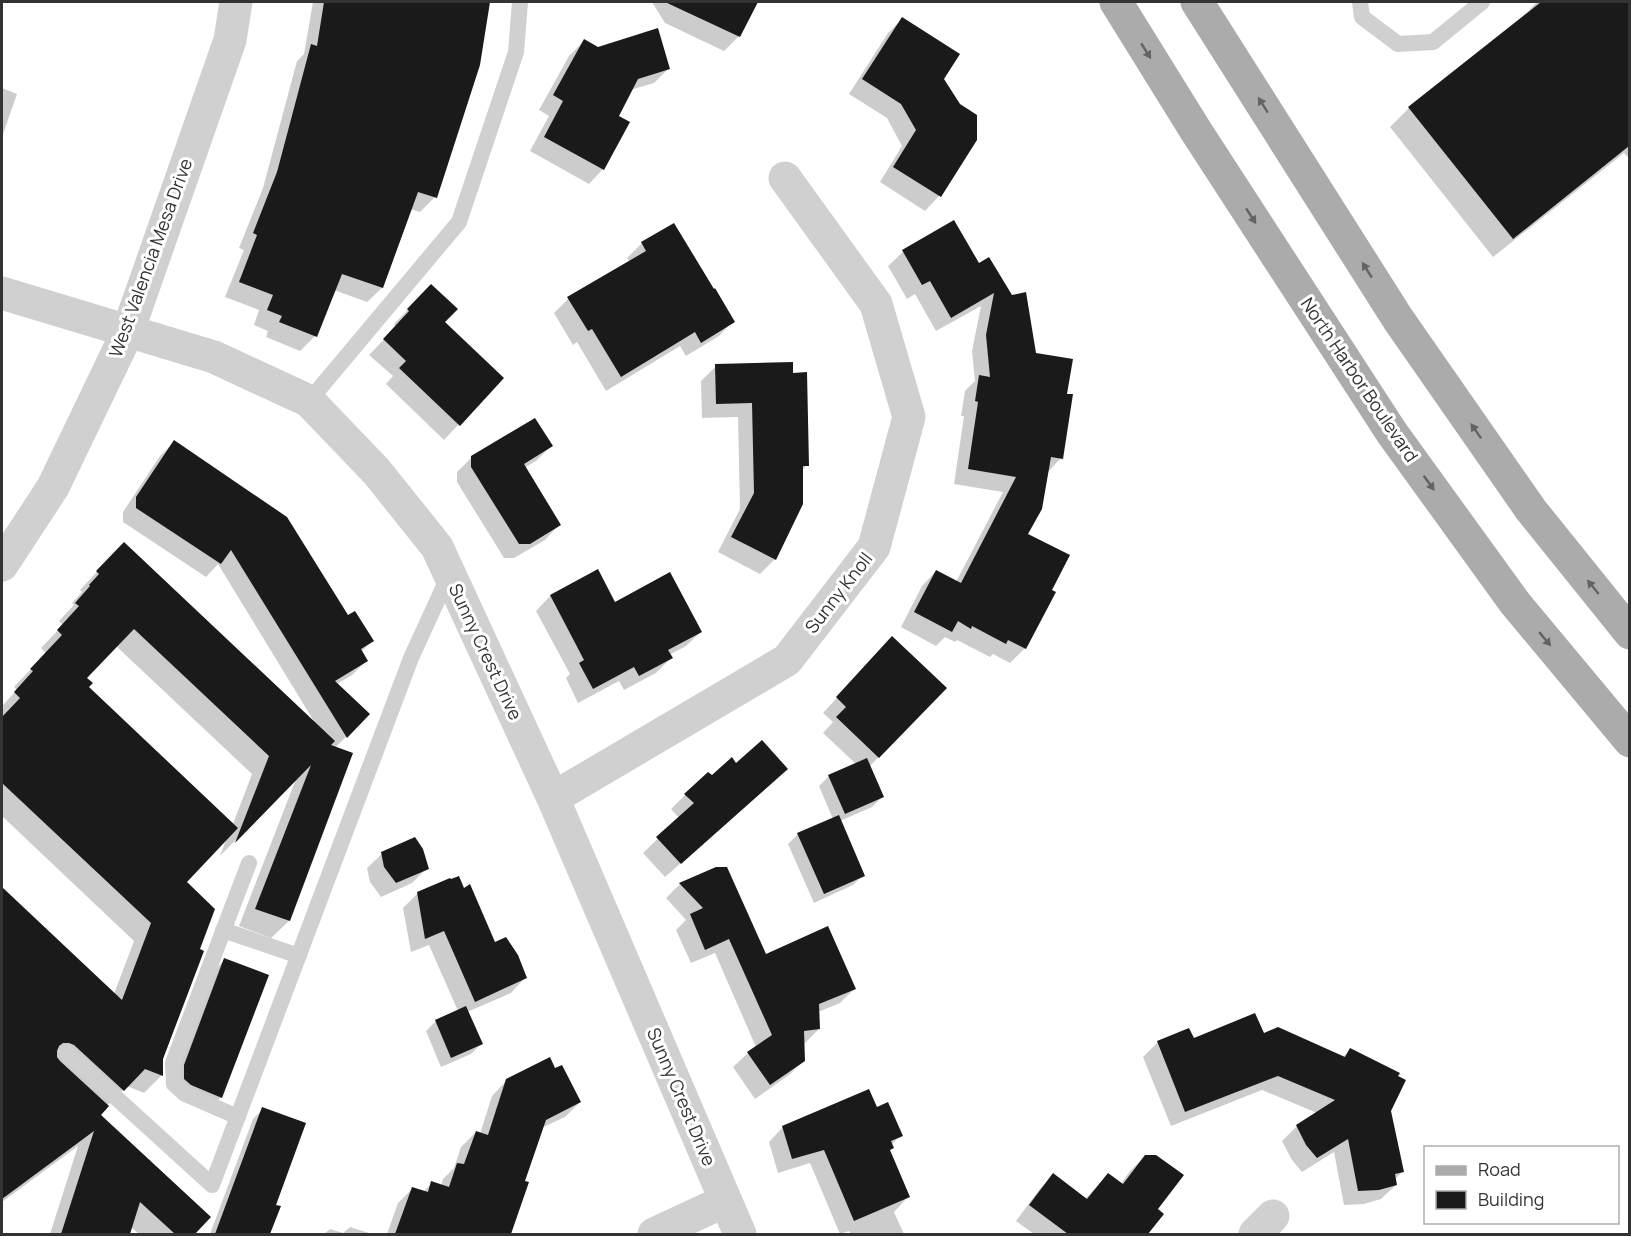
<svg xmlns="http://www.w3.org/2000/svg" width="1631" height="1236" viewBox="0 0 1631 1236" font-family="Manrope,sans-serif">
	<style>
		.shadow { fill: #0003; fill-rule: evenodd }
		.building { fill: #1a1a1a }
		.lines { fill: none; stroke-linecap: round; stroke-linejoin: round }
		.service { stroke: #d0d0d0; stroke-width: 16 }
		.minor { stroke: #d0d0d0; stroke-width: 33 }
		.tertiary { stroke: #d0d0d0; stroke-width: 33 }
		.primary { stroke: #ababab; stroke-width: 33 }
		.oneway { fill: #636363 }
		.labels { text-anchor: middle; stroke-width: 6; stroke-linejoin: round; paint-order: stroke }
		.street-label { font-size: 18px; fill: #333; stroke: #fff }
	</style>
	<rect width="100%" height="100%" fill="#fff"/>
	<path class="shadow" d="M 313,2 L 489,2 L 478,64 L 435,197 L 420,212 L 410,209 L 382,288 L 367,302 L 334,290 L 315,336 L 300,351 L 266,337 L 268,331 L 254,325 L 259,310 L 225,297 L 244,250 L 239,248 L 263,188 L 297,61 L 304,54 Z
		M 652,2 L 756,2 L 739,36 L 724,51 L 665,23 Z
		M 1537,2 L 1630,2 L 1630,159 L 1624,153 L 1493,257 L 1390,127 L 1409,108 L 1525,16 L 1524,15 Z
		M 902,19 L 943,79 L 976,140 L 939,196 L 925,211 L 880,182 L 902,146 L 887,118 L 849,94 L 888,33 Z
		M 584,41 L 597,49 L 669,68 L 654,83 L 630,90 L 617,116 L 603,169 L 589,184 L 530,151 L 549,116 L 539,110 L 569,56 Z
		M 2,88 L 17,94 L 2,137 Z
		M 953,222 L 1035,354 L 1066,395 L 1061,458 L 1047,473 L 1026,534 L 1050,590 L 1025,648 L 1010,663 L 993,654 L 990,657 L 957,640 L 955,642 L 945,637 L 936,646 L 901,627 L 922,586 L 936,571 L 956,582 L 1003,492 L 954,484 L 964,416 L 961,416 L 965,391 L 975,381 L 972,351 L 981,306 L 936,331 L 915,294 L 907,299 L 888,266 L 903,252 Z
		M 642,243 L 733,321 L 719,336 L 686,356 L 680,346 L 606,391 L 577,342 L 573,345 L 554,313 L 568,299 L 630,262 L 627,258 Z
		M 417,300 L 443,322 L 502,378 L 444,440 L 386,384 L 393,376 L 369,355 L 396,327 L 394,324 Z
		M 716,366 L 792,374 L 807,465 L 801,471 L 775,559 L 760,574 L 718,552 L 740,509 L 738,417 L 702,418 L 701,381 Z
		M 174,442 L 372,641 L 361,652 L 366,661 L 352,675 L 337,684 L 368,714 L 335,748 L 351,754 L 289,921 L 271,938 L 239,926 L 296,779 L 220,856 L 227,837 L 185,882 L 162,1059 L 162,1075 L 144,1093 L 127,1086 L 98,1115 L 209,1217 L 193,1234 L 139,1234 L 131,1227 L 128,1234 L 50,1234 L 78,1146 L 2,1202 L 2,889 L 114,994 L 134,941 L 2,816 L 2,718 L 3,716 L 2,714 L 2,706 L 17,690 L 14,687 L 46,653 L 41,648 L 63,625 L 59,621 L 74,605 L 72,603 L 82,592 L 80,590 L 106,562 L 315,723 L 218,564 L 206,577 L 123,522 L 123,512 L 160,456 ZM 116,646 L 252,774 L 233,824 L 87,688 L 85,678 Z
		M 551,446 L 536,461 L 524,468 L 559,525 L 545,540 L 514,558 L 504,558 L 457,482 L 457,472 L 472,457 Z
		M 597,571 L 614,604 L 701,632 L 686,646 L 669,655 L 671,658 L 656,673 L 624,690 L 619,681 L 578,703 L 566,678 L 570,674 L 536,611 L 550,596 Z
		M 878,653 L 944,689 L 869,767 L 882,797 L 872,807 L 840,821 L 863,875 L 853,885 L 814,903 L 788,844 L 798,834 L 833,819 L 819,786 L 829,776 L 856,764 L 823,733 L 833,722 L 823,713 Z
		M 712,777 L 771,784 L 665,877 L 643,853 L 679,818 L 671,809 L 685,795 Z
		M 382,854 L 427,868 L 412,883 L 381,897 L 370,882 L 367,868 Z
		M 680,884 L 765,956 L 854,989 L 840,1003 L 818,1012 L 819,1029 L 804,1044 L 804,1060 L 789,1075 L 755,1099 L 733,1067 L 748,1053 L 756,1047 L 715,953 L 691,963 L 676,930 L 686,920 L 666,898 Z
		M 463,890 L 494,944 L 525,978 L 511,993 L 467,1012 L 481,1044 L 471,1054 L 441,1067 L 426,1031 L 436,1021 L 458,1011 L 429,945 L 411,952 L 403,908 L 418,893 Z
		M 224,960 L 267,976 L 220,1098 L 211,1107 L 174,1076 L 215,970 Z
		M 1263,1035 L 1343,1057 L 1350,1050 L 1390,1111 L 1402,1172 L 1395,1179 L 1396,1185 L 1381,1199 L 1364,1204 L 1344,1205 L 1334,1152 L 1302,1172 L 1292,1160 L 1282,1141 L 1297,1126 L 1317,1113 L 1262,1090 L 1171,1126 L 1143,1057 L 1158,1042 Z
		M 554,1070 L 580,1102 L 565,1117 L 541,1128 L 523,1181 L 527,1183 L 509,1234 L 387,1234 L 398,1203 L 412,1189 L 423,1192 L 432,1183 L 441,1186 L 443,1179 L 454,1168 L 461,1147 L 476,1132 L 480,1134 L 492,1096 L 507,1080 Z
		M 263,1109 L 275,1206 L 279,1207 L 269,1234 L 210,1234 L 253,1119 Z
		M 876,1109 L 901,1135 L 891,1145 L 892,1148 L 889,1151 L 908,1197 L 894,1212 L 904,1234 L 851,1234 L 849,1231 L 840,1234 L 810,1163 L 778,1173 L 769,1142 L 783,1127 Z
		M 1145,1156 L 1158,1219 L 1146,1234 L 1034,1234 L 1016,1221 L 1039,1190 L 1053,1175 L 1085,1199 L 1108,1175 L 1121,1184 L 1130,1171 Z
		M 350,1227 L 372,1234 L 324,1234 L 330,1229 L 343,1233 Z"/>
	<path class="building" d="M 324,2 L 490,2 L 480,65 L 437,198 L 418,192 L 383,288 L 342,274 L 317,337 L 279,322 L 282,316 L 267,310 L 273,295 L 239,282 L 257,235 L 253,233 L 277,172 L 311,44 L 317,46 Z
		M 665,2 L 758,2 L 740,37 Z
		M 1541,2 L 1629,2 L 1629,146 L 1513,239 L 1408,107 Z
		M 902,17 L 960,54 L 944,79 L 960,104 L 977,115 L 977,140 L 941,197 L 893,167 L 916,130 L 901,104 L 862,79 Z
		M 658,28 L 670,69 L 638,79 L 619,116 L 630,122 L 604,170 L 544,137 L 563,101 L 553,95 L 584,39 L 598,47 Z
		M 954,220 L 979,263 L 989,257 L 1012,295 L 1026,292 L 1036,353 L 1073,359 L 1067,394 L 1073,394 L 1063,459 L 1051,457 L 1042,509 L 1028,534 L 1070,555 L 1052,590 L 1056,592 L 1026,649 L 1008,640 L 1006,644 L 972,626 L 971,629 L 958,621 L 952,632 L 914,612 L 936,570 L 961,583 L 1016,477 L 968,469 L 978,402 L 975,401 L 979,375 L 990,377 L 986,335 L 994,293 L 951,318 L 930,281 L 922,285 L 902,250 Z
		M 674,223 L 714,289 L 715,288 L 735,322 L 701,343 L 695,332 L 621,377 L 592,329 L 588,331 L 567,297 L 646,251 L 641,242 Z
		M 431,284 L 458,309 L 445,322 L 504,378 L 460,426 L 399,368 L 406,361 L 383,339 L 409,311 L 407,309 Z
		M 793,362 L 793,373 L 807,372 L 809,466 L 803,466 L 803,504 L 776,560 L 731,537 L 754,493 L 752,403 L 716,404 L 715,364 Z
		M 535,418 L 553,446 L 524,464 L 561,525 L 530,544 L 519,544 L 471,467 L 471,456 Z
		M 174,440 L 287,517 L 348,615 L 355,611 L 374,641 L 361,649 L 368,661 L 335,681 L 370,714 L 347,738 L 231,550 L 221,564 L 136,508 L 136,497 Z
		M 124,542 L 335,741 L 331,745 L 353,753 L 290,921 L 255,909 L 311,765 L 235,843 L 269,756 L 134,629 L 87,678 L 93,683 L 89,687 L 238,828 L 187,882 L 215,909 L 200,949 L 204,951 L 163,1059 L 163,1076 L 145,1069 L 124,1091 L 74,1045 L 69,1043 L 63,1043 L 59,1046 L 57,1051 L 57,1057 L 60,1061 L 109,1106 L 101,1115 L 211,1217 L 195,1234 L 175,1234 L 140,1202 L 130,1234 L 61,1234 L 94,1131 L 2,1199 L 2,887 L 122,1000 L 151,923 L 2,783 L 2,717 L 20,698 L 14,692 L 33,671 L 30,669 L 62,635 L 57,630 L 79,606 L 75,603 L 90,586 L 89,585 L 99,574 L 96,571 Z
		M 598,569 L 615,602 L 670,572 L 702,632 L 668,650 L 673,658 L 639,676 L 634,667 L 593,689 L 579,663 L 584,660 L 550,595 Z
		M 892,636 L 947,688 L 879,758 L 836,717 L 846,707 L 836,697 Z
		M 762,740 L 788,769 L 681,864 L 656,837 L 694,803 L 684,794 L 708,772 L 712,775 L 732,757 L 736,763 Z
		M 867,758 L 884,797 L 845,814 L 828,775 Z
		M 839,815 L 865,876 L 824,894 L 797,833 Z
		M 415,837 L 423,849 L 429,869 L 396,883 L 384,867 L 381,852 Z
		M 716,867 L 727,867 L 766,954 L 828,926 L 856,989 L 819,1004 L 820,1029 L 804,1031 L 805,1061 L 770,1085 L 747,1052 L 772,1035 L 729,939 L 705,950 L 690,914 L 703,908 L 679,883 Z
		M 459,876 L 464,888 L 470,884 L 495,942 L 506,937 L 518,955 L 527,978 L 475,1002 L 444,931 L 425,939 L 417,892 L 450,878 L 451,879 Z
		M 224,958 L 269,975 L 222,1098 L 191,1085 L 184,1079 L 184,1065 Z
		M 466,1006 L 483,1044 L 451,1058 L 435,1020 Z
		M 1255,1013 L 1264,1033 L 1278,1027 L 1345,1057 L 1350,1048 L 1400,1073 L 1398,1076 L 1406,1080 L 1391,1111 L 1404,1172 L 1395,1174 L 1397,1185 L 1379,1190 L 1358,1191 L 1348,1139 L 1317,1158 L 1306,1145 L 1296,1125 L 1335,1100 L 1278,1076 L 1185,1112 L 1157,1041 L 1189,1028 L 1194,1038 Z
		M 550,1057 L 555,1068 L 562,1065 L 581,1102 L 546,1120 L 525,1181 L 529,1182 L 511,1234 L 395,1234 L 412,1187 L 428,1192 L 431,1181 L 449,1187 L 457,1163 L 464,1164 L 476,1131 L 488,1135 L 506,1079 Z
		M 869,1089 L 877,1107 L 888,1102 L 903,1136 L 891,1141 L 894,1148 L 890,1150 L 910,1197 L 854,1221 L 824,1150 L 792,1159 L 782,1126 Z
		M 262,1107 L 306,1123 L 276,1205 L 281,1206 L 270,1234 L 215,1234 Z
		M 1145,1155 L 1156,1155 L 1184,1175 L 1158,1209 L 1164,1214 L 1148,1234 L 1068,1234 L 1029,1205 L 1053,1173 L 1087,1199 L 1108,1173 L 1123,1184 Z"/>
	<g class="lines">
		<path class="service" d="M 1360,2 L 1362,17 L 1398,44 L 1433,42 L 1482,2
			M 309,401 L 459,222 L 516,52 L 520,2
			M 223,930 L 299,956
			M 67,1053 L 212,1185 L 411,658 L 449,575
			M 238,1117 L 185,1094 L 174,1084 L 173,1063 L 249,863"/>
		<path class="minor" d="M 2,293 L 214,357 L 309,401 L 377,472 L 437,547 L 553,798 L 740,1234
			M 553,798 L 787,660 L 874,547 L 909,417 L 876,304 L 785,178
			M 654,1234 L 725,1201
			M 1255,1234 L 1273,1216"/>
		<path class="tertiary" d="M 2,565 L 53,487 L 128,331 L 230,40 L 236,2"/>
		<path class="primary" d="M 1116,2 L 1196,131 L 1392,433 L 1515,603 L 1630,741
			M 1197,2 L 1398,319 L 1531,510 L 1630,633"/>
	</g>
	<defs><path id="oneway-solid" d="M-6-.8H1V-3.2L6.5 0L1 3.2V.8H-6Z" transform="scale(1.5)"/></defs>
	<g class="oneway">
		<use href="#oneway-solid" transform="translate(1146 51) rotate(58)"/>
		<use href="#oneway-solid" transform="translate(1263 105) rotate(-122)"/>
		<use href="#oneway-solid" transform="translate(1251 216) rotate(57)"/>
		<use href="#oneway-solid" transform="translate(1367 270) rotate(-122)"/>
		<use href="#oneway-solid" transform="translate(1476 431) rotate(-125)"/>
		<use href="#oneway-solid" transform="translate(1429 483) rotate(54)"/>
		<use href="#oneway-solid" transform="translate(1593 587) rotate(-129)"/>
		<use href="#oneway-solid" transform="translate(1545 639) rotate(50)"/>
	</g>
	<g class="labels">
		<g class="street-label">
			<text transform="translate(151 258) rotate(-70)" y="6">West Valencia Mesa Drive</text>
			<text transform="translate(1359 380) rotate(56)" y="6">North Harbor Boulevard</text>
			<text transform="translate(839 593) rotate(-52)" y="6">Sunny Knoll</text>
			<text transform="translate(485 652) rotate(65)" y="6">Sunny Crest Drive</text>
			<text transform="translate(681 1097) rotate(67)" y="6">Sunny Crest Drive</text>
		</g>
	</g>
	<rect width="1631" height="1236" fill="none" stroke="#333333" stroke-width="6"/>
	<rect x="1424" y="1146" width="195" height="78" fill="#ffffff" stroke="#adadad" stroke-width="1.5"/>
	<rect x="1436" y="1166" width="30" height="9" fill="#ababab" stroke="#adadad" stroke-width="1.5"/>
	<text x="1478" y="1176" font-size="18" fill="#333333">Road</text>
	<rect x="1436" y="1191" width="30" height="18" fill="#1a1a1a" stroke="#adadad" stroke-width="1.5"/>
	<text x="1478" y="1206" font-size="18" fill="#333333">Building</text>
</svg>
